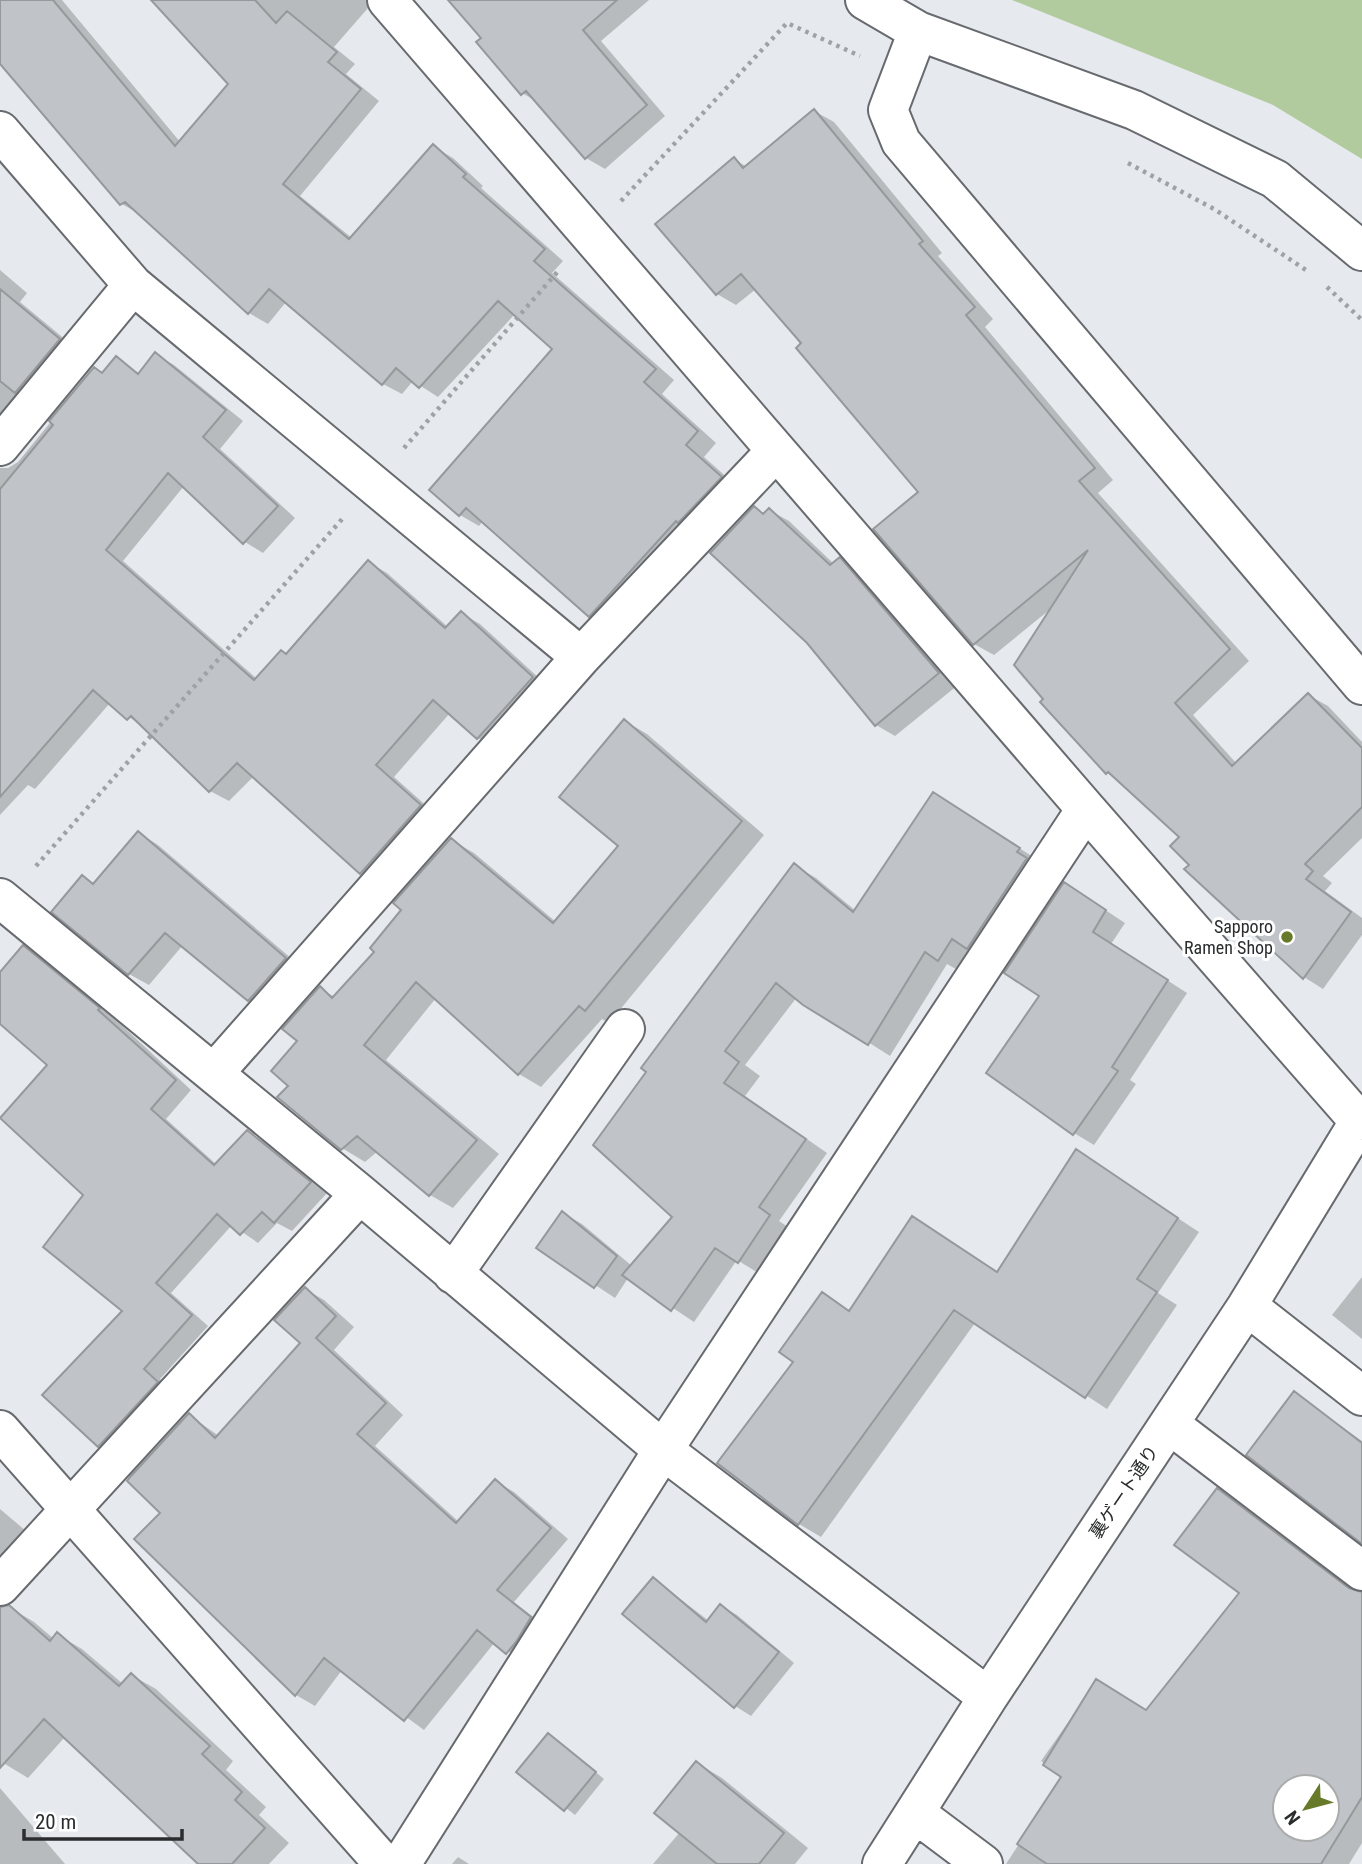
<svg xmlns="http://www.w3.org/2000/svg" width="1362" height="1864" viewBox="0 0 1362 1864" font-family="'Roboto Condensed','Noto Sans JP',sans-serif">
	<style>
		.green { fill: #b1cb9e }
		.shadow { fill: #0003; fill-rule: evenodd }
		.building { fill: #c0c3c7; stroke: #95999c; stroke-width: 2; fill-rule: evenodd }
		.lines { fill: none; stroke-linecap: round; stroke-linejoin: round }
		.minor-casing { stroke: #676a6e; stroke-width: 42 }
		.path { stroke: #9fa2a5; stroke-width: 4.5; stroke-dasharray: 3.5 5; stroke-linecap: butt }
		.minor { stroke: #fff; stroke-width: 38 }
		.poi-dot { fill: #677a29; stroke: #fff; stroke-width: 2.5 }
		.labels { text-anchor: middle; stroke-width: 6; stroke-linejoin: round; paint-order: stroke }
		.poi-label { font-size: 18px; fill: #2a2c2d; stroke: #fff; text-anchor: end }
		.street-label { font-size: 18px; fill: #2a2c2d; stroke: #fff }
	</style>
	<rect width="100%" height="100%" fill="#e6eaee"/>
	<path class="green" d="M 1012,0 L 1362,0 L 1362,159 L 1273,105 Z"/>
	<path class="shadow" d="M 0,0 L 62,0 L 181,143 L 230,84 L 153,0 L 375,0 L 334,47 L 355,64 L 346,74 L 379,101 L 300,196 L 352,238 L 434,147 L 453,158 L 483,186 L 481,188 L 563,261 L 552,273 L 674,380 L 662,394 L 716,443 L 704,457 L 739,488 L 609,626 L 590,616 L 483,521 L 479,526 L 460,515 L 554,349 L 515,314 L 438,397 L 413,381 L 402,394 L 383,384 L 286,302 L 268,324 L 249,313 L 141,215 L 122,204 L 0,61 Z
		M 451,0 L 649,0 L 601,41 L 665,116 L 605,169 L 586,158 L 538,102 L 522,93 Z
		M 814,111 L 834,122 L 942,253 L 938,256 L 993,319 L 985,327 L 1113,480 L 1098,493 L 1249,661 L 1193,715 L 1237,764 L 1308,695 L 1328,706 L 1362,742 L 1362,838 L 1323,876 L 1332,883 L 1325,891 L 1362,918 L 1362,935 L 1323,989 L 1304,977 L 1191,865 L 1181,837 L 1119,780 L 1107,773 L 1043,702 L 1053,607 L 994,655 L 974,644 L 920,492 L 756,289 L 736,305 L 717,294 L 734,159 L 747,167 Z
		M 0,270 L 27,293 L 20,302 L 78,350 L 0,447 Z
		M 156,355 L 174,365 L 243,421 L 220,449 L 295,518 L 263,553 L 245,542 L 184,486 L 123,561 L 257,679 L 287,655 L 368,562 L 387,573 L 448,627 L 461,613 L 480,624 L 551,689 L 497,749 L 478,738 L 450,713 L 394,777 L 439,817 L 380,883 L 362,872 L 254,776 L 229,801 L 210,791 L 147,730 L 110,703 L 35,789 L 28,785 L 0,815 L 0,468 L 8,468 L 18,462 L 94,369 L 103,374 L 116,358 L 140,374 Z
		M 755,508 L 765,514 L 769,510 L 789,521 L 834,564 L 840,559 L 859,571 L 958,685 L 895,736 L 876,725 Z
		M 625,721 L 647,734 L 764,835 L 609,1023 L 602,1019 L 541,1087 L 519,1074 L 436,998 L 386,1060 L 499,1154 L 453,1208 L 430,1195 L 378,1151 L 365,1162 L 342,1148 L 290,1086 L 299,1041 L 320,989 L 335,997 L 377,952 L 451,840 L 474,853 L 556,922 L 621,846 Z
		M 955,807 L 1041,862 L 961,972 L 947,964 L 890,1056 L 797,997 L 745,1065 L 760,1076 L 745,1096 L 827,1153 L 779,1221 L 791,1229 L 760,1274 L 737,1260 L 694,1322 L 628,1278 L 615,1298 L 539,1248 L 563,1213 L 582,1224 L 632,1266 L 675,1217 L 596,1145 L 795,866 L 816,878 L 856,911 Z
		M 139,833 L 158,845 L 305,970 L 269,1011 L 249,1000 L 183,945 L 149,985 L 129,974 L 53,911 L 83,877 L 95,884 Z
		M 1084,896 L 1125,923 L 1111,944 L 1187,993 L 1130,1080 L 1136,1084 L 1094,1145 L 1074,1133 L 1042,995 Z
		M 23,947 L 40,957 L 115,1019 L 191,1090 L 166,1119 L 217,1165 L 248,1132 L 264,1141 L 327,1193 L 292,1231 L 277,1223 L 258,1243 L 232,1225 L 171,1293 L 208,1326 L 160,1379 L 173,1392 L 116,1455 L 99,1445 L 125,1311 L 86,1194 L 50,1065 L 0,1022 L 0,974 Z
		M 1077,1152 L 1199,1232 L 1158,1293 L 1177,1305 L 1107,1409 L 975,1323 L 821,1537 L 799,1524 L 719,1463 L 796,1362 L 822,1294 L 851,1312 L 998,1273 Z
		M 1362,1277 L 1362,1339 L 1332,1315 Z
		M 305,1289 L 324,1300 L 354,1327 L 334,1350 L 403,1415 L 375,1446 L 459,1522 L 495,1481 L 514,1492 L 568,1539 L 514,1602 L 549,1629 L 526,1663 L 495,1642 L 424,1730 L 342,1670 L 315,1706 L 296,1695 L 136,1539 L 163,1513 L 189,1415 L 219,1436 L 303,1343 Z
		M 1295,1394 L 1362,1441 L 1362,1541 Z
		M 1217,1490 L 1362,1594 L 1362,1843 L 1349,1864 L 1006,1864 L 1063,1776 L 1041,1761 L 1097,1681 L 1147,1711 L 1241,1593 ZM 1285,1787 L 1327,1787 L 1327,1829 L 1285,1829 Z
		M 0,1509 L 39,1542 L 0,1588 Z
		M 654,1579 L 709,1621 L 721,1606 L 737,1615 L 794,1663 L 751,1716 L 735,1706 L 624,1614 Z
		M 0,1592 L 4,1596 L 3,1608 L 9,1607 L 34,1622 L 54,1639 L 58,1635 L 82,1649 L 123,1684 L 131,1675 L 156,1689 L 233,1761 L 226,1770 L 266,1807 L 259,1815 L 289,1843 L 269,1864 L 201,1864 L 65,1737 L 28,1778 L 0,1761 Z
		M 558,1741 L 604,1779 L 575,1815 L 519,1771 Z
		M 697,1763 L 722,1778 L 808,1848 L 795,1864 L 653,1864 L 680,1832 Z
		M 0,1788 L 65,1864 L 0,1864 Z
		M 458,1857 L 469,1864 L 452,1864 Z"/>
	<path class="building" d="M 0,0 L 53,0 L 175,146 L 228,84 L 151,0 L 255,0 L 276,23 L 287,11 L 337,52 L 328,62 L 361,89 L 283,184 L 349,239 L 433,144 L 466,174 L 463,177 L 545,249 L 534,261 L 656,369 L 644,382 L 698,431 L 686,445 L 722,477 L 678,523 L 676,521 L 589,617 L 466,508 L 459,516 L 429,490 L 552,349 L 498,301 L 419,388 L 396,368 L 382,385 L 269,289 L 248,314 L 125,202 L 120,205 L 0,64 Z
		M 448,0 L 617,0 L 583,30 L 647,105 L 585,159 L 526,91 L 521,95 L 476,42 L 481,38 Z
		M 814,109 L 923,241 L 919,244 L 975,307 L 966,315 L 1095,468 L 1079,481 L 1230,649 L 1175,703 L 1232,766 L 1308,693 L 1362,748 L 1362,807 L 1305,864 L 1313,871 L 1306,879 L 1351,912 L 1303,979 L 1184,869 L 1189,865 L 1170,846 L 1179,837 L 1108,772 L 1106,774 L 1040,702 L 1043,699 L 1014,665 L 1088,550 L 973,645 L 873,529 L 918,492 L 796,348 L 801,343 L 741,274 L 716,295 L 655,224 L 734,157 L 743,168 Z
		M 0,289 L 60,339 L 15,393 L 0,381 Z
		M 155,352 L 226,410 L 203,437 L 278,506 L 243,544 L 168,473 L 106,550 L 254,680 L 281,650 L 286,654 L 368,560 L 445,628 L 461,611 L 533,677 L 477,739 L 433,700 L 376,765 L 421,805 L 360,874 L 237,763 L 209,792 L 131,716 L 127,720 L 93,690 L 0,797 L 0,489 L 53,425 L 49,421 L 94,367 L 102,373 L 116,356 L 138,374 Z
		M 754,506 L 763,514 L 769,508 L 830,565 L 840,557 L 939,673 L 875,726 L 807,643 L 710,553 Z
		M 624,719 L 742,821 L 585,1011 L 579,1006 L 518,1075 L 416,982 L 364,1045 L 477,1140 L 429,1196 L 357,1136 L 341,1150 L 277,1097 L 288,1086 L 271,1071 L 297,1041 L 282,1029 L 320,986 L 332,998 L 374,952 L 370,948 L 401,910 L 393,903 L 451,838 L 553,923 L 618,846 L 559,797 Z
		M 933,792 L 1020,848 L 1017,852 L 1027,858 L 967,949 L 952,939 L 938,961 L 925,952 L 868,1045 L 803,1005 L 776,983 L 725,1051 L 739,1062 L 724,1083 L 806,1139 L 759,1207 L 770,1215 L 738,1263 L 715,1248 L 671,1311 L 622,1275 L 672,1217 L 593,1145 L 646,1072 L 641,1068 L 794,863 L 853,912 Z
		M 138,831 L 286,958 L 248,1001 L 165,933 L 128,975 L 51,912 L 82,875 L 93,884 Z
		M 1064,882 L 1106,910 L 1093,932 L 1168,980 L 1112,1067 L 1118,1071 L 1073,1135 L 986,1073 L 1039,996 L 1004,973 Z
		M 23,945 L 100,1008 L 98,1010 L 176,1080 L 151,1109 L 214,1165 L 247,1130 L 311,1182 L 274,1223 L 262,1212 L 240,1235 L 217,1214 L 156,1283 L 192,1315 L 144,1369 L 158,1382 L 98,1447 L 42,1395 L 122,1311 L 43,1247 L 83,1195 L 0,1118 L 47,1065 L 0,1024 L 0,972 Z
		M 1076,1149 L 1178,1218 L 1137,1279 L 1157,1292 L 1085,1398 L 954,1310 L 798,1525 L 717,1463 L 793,1362 L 779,1352 L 822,1292 L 849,1311 L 912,1216 L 997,1272 Z
		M 562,1211 L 617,1256 L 594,1288 L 536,1248 Z
		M 305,1287 L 336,1316 L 316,1338 L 386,1403 L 357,1434 L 456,1523 L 495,1479 L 551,1528 L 497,1590 L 531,1617 L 516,1642 L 506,1654 L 477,1630 L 404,1721 L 324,1658 L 295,1696 L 134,1539 L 160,1513 L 127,1481 L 131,1476 L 189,1413 L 215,1438 L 300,1343 L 274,1320 Z
		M 1294,1391 L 1362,1443 L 1362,1544 L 1246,1455 Z
		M 1217,1488 L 1349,1588 L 1362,1592 L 1362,1797 L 1321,1864 L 1047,1864 L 1017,1844 L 1061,1777 L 1043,1765 L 1096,1679 L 1146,1710 L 1239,1593 L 1174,1545 ZM 1285,1787 L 1327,1787 L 1327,1829 L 1285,1829 Z
		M 653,1577 L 706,1622 L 720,1604 L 779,1652 L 734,1708 L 622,1614 Z
		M 9,1605 L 50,1641 L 57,1632 L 119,1686 L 131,1673 L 210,1746 L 202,1754 L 242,1792 L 235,1800 L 265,1828 L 232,1864 L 198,1864 L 44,1719 L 0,1768 L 0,1607 Z
		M 548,1733 L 596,1772 L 564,1811 L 516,1772 Z
		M 696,1761 L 784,1833 L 759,1864 L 717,1864 L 654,1813 Z"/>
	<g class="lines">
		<defs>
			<path id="minor" d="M 387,0 L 1086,809 L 1359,1121
				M 865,0 L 918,31 L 1134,110 L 1275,179 L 1362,251
				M 918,31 L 888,110 L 901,142 L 1362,685
				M 0,131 L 133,285 L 581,657
				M 0,446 L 133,285
				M 0,898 L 360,1194 L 663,1450 L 988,1697
				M 214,1073 L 581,657 L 776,451
				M 453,1274 L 625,1029
				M 1247,1306 L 1362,1396
				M 1169,1424 L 1362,1571
				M 0,1430 L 384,1864
				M 0,1586 L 360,1194
				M 915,1813 L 983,1864
				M 401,1864 L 663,1450 L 1086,809
				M 882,1864 L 988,1697 L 1247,1306 L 1362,1117"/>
		</defs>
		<use href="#minor" class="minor-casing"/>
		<path class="path" d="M 1128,163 L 1214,209 L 1306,270
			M 621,201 L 787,23 L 860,56
			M 1327,287 L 1362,320
			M 404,448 L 559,270
			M 36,866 L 343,518"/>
		<use href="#minor" class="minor"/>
	</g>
	<circle class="poi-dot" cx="1287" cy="937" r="7"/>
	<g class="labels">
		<g class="poi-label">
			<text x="1273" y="933">Sapporo<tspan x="1273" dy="21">Ramen Shop</tspan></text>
		</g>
		<g class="street-label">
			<text transform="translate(1124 1492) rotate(-56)" y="6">裏ゲート通り</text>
		</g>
	</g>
	<g transform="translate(1306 1808) rotate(234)"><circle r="33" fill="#ffffff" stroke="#aaabab" stroke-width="2"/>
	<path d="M0-5L12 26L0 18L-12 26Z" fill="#677a29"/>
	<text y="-10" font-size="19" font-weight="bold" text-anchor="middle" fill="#2a2c2d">N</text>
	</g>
	<path d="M24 1829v10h158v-10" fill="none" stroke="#2a2c2d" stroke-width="3.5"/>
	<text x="35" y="1829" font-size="21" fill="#2a2c2d" stroke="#ffffff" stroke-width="5" paint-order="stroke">20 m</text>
</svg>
